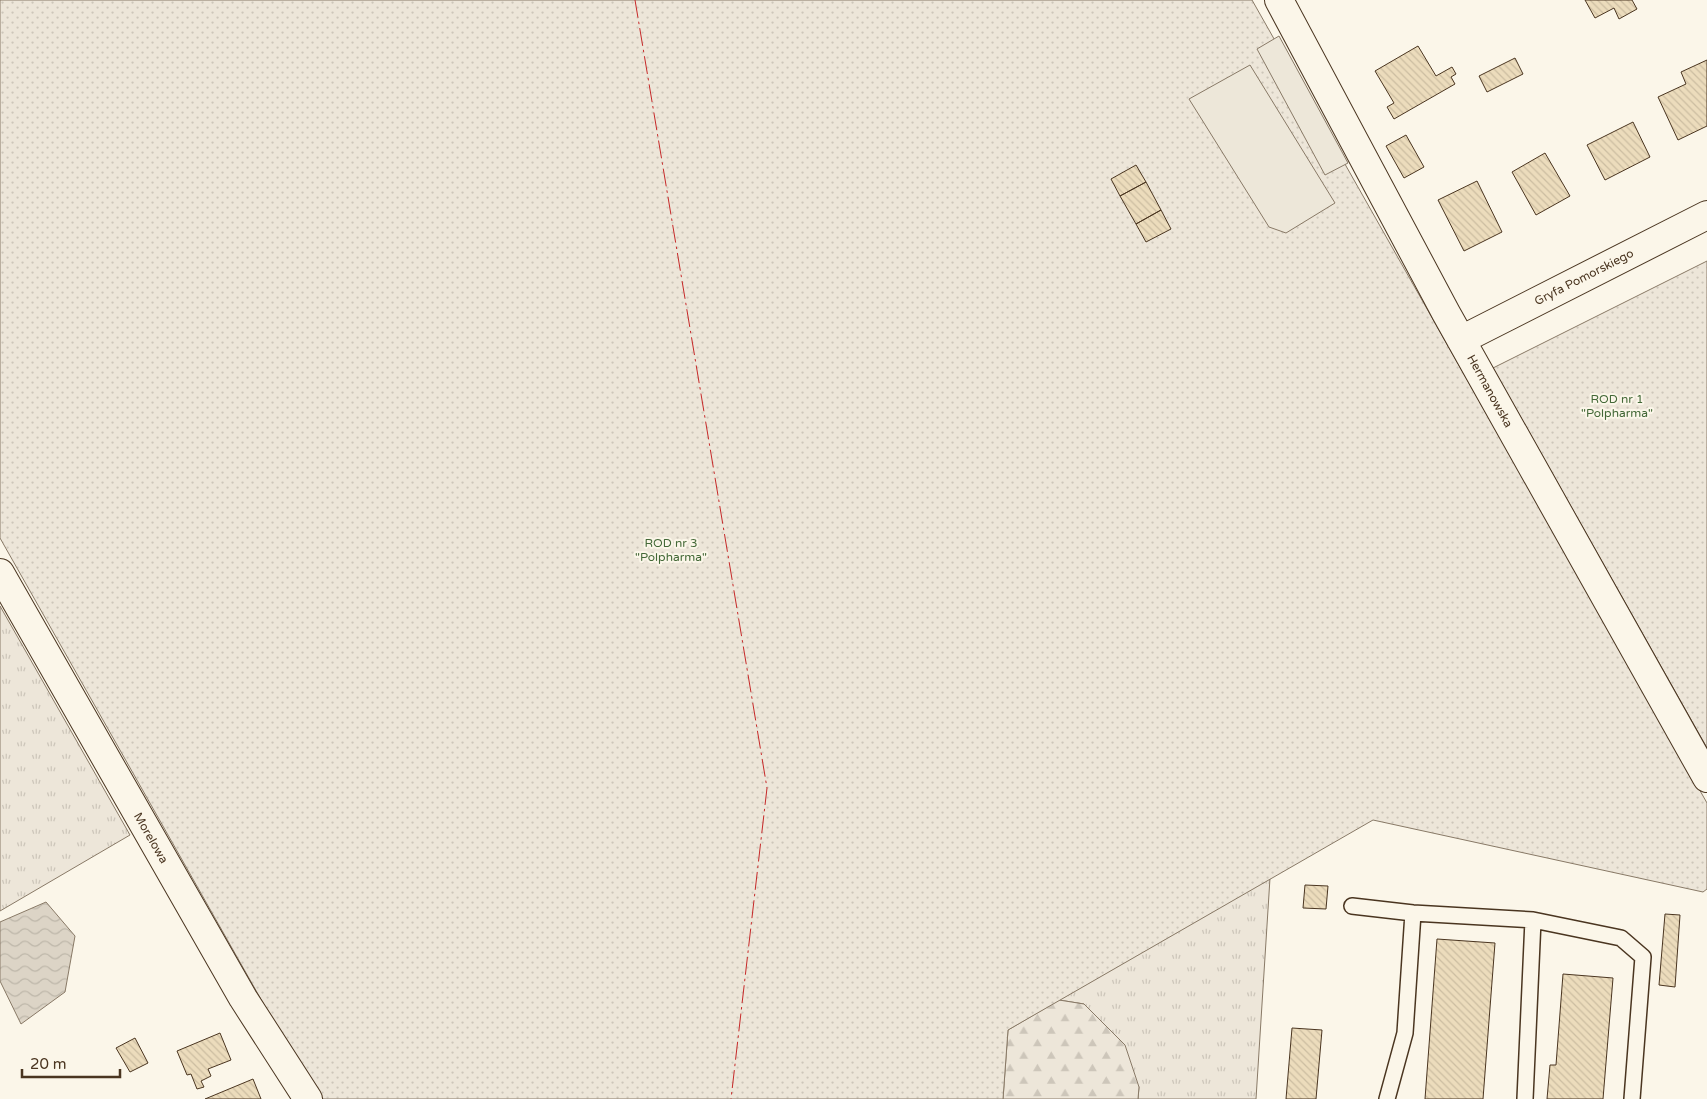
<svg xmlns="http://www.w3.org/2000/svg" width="1707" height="1099" viewBox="0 0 1707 1099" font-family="'Varela Round',sans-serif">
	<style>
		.grass { fill: url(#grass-tufts); stroke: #887966 }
		.forest { fill: url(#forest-firs); stroke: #887966 }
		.garden { fill: url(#garden-dots); stroke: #887966 }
		.parking { fill: #ede7d9; stroke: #887966 }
		.water { fill: url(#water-waves); stroke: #887966 }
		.building { fill: url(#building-back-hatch); stroke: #4a3520 }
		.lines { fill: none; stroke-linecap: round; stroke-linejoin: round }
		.service-casing { stroke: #4a3520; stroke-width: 18 }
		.minor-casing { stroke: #4a3520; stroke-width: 30 }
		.service { stroke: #fbf6e9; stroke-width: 15 }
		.minor { stroke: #fbf6e9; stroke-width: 28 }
		.power { stroke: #c62828; stroke-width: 1; stroke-dasharray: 18 4 2.5 4; stroke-linecap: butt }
		.labels { text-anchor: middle; stroke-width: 4; stroke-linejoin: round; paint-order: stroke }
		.street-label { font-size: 12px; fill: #4a3520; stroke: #fbf6e9 }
		.park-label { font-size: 12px; fill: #436837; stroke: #fbf6e9 }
	</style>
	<defs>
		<pattern id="grass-tufts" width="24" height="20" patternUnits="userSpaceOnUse" patternTransform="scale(1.25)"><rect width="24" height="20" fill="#ede6d9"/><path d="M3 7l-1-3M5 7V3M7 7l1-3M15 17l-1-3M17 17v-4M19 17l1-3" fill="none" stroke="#cdc6ba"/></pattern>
		<pattern id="forest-firs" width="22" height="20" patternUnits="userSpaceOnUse" patternTransform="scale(1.25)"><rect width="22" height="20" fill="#ede6d9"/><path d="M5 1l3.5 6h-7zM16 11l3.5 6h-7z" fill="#cdc6ba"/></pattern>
		<pattern id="garden-dots" width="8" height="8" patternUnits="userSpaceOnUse" patternTransform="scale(1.25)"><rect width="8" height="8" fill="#ede6d9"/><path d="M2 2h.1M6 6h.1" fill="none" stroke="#cdc6ba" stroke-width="1.8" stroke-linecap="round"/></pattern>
		<pattern id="water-waves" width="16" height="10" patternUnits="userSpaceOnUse" patternTransform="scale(1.25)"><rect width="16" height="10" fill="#dcd4c6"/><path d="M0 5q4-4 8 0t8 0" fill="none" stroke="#beb7aa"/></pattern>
		<pattern id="building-back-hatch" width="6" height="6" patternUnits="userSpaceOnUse" patternTransform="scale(1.25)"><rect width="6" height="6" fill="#ecdcbc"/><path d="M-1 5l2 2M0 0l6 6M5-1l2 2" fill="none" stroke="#ccbda1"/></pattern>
	</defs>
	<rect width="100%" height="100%" fill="#fbf6e9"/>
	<path class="grass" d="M 0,606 L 130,835 L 0,911 Z
		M 1270,878 L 1256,1099 L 1138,1099 L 1139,1087 L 1084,1004 L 1059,1000 Z"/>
	<path class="forest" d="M 1059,1000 L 1084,1004 L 1125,1045 L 1139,1087 L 1138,1099 L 1003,1099 L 1008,1030 Z"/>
	<path class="garden" d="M 0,0 L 1252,0 L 1707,803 L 1707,889 L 1703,892 L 1373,820 L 1008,1030 L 1003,1099 L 323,1099 L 284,1040 L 0,538 Z
		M 1707,261 L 1707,748 L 1493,368 Z"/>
	<path class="parking" d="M 1279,36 L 1348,163 L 1325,175 L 1257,49 Z
		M 1250,65 L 1335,203 L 1286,233 L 1269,227 L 1189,99 Z"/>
	<path class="water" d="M 46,902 L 75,936 L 65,992 L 21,1024 L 0,981 L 0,922 Z"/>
	<path class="building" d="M 1585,0 L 1632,0 L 1637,9 L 1619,19 L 1614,8 L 1595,18 Z
		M 1418,46 L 1436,76 L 1452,67 L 1456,74 L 1451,77 L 1455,84 L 1394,119 L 1387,107 L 1394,103 L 1375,71 Z
		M 1515,58 L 1523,74 L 1487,92 L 1479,76 Z
		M 1707,60 L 1707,126 L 1678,140 L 1658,97 L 1686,84 L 1681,72 Z
		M 1633,122 L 1650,157 L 1605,180 L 1587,145 Z
		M 1406,135 L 1424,167 L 1404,178 L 1386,146 Z
		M 1545,153 L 1570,196 L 1536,215 L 1512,172 Z
		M 1136,165 L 1146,182 L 1120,196 L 1111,179 Z
		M 1477,181 L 1502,232 L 1464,251 L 1438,200 Z
		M 1146,182 L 1161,210 L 1136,224 L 1120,196 Z
		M 1161,210 L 1171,229 L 1146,242 L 1136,224 Z
		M 1305,885 L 1328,886 L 1326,909 L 1303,908 Z
		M 1665,914 L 1680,915 L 1675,987 L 1659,985 Z
		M 1437,939 L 1495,943 L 1483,1099 L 1425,1099 Z
		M 1563,974 L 1613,978 L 1603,1099 L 1547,1099 L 1550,1065 L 1556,1065 Z
		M 1292,1028 L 1322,1030 L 1316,1099 L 1286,1099 Z
		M 220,1033 L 231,1060 L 208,1069 L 211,1076 L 201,1081 L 204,1087 L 197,1089 L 191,1074 L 187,1075 L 177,1051 Z
		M 135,1038 L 148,1063 L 130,1072 L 116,1048 Z
		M 253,1079 L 261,1099 L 205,1099 Z"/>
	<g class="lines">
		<defs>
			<path id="service" d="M 1352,906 L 1413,913 L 1533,920 L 1621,938 L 1643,957 L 1632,1099
				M 1387,1099 L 1405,1033 L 1413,913
				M 1525,1099 L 1533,920"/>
			<path id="minor" d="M 1279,0 L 1446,313 L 1707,778
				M 1461,340 L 1707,215
				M 0,573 L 243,998 L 308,1099"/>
		</defs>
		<use href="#service" class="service-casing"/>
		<use href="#minor" class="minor-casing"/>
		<use href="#service" class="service"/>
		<use href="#minor" class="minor"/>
		<path class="power" d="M 635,0 L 767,788 L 731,1099"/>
	</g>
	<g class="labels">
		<g class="street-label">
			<text transform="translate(1584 277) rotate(-27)" y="4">Gryfa Pomorskiego</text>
			<text transform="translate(1490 391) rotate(61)" y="4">Hermanowska</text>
			<text transform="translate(151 838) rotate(60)" y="4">Morelowa</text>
		</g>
		<g class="park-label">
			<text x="1617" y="403">ROD nr 1<tspan x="1617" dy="14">"Polpharma"</tspan></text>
			<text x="671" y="547">ROD nr 3<tspan x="671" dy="14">"Polpharma"</tspan></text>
		</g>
	</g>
	<path d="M22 1069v8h98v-8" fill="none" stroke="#4a3520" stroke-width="2.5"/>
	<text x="30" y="1069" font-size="15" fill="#4a3520" stroke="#fbf6e9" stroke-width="4" paint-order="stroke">20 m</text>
</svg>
